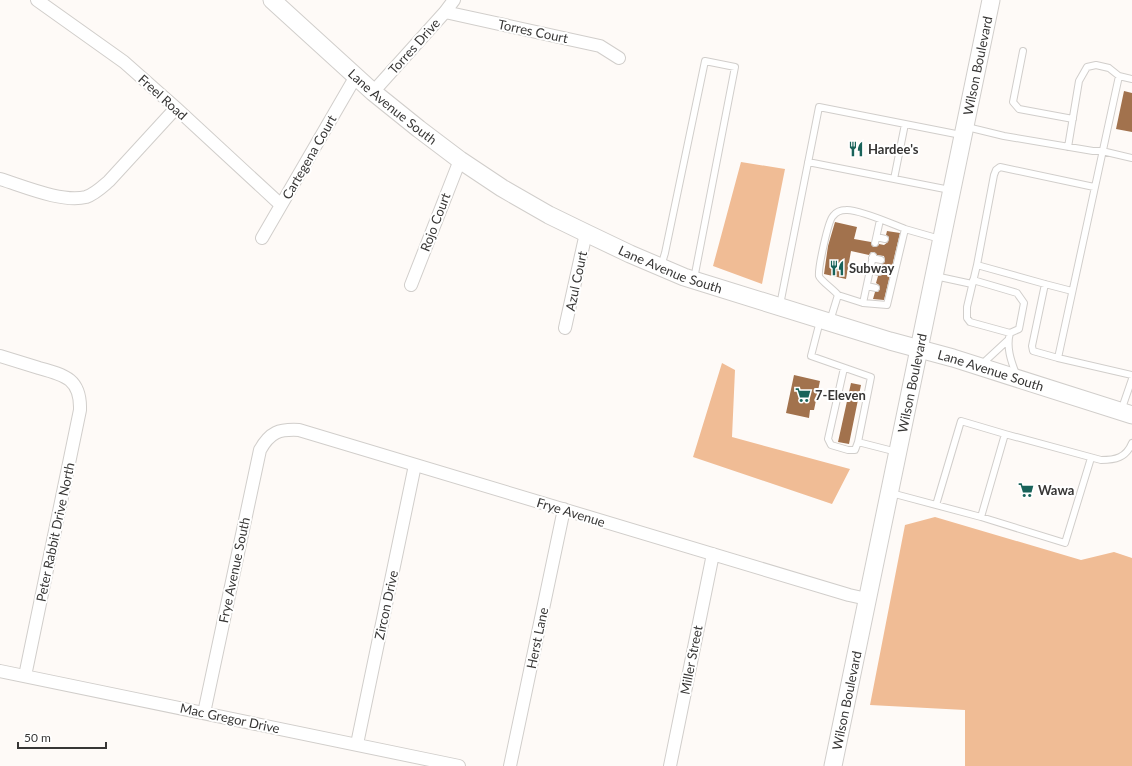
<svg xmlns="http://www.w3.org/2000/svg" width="1132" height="766" viewBox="0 0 1132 766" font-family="Lato,sans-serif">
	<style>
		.forest { fill: #f0bc95 }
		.building { fill: #a2724d }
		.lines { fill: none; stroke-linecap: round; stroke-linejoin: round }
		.lane-casing { stroke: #d1cecb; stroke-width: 8 }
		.street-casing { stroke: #d1cecb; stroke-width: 14 }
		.secondary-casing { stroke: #d1cecb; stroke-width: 19 }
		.lane { stroke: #fff; stroke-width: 6 }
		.street { stroke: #fff; stroke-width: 12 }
		.secondary { stroke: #fff; stroke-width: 17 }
		.labels { text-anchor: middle; stroke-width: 4; stroke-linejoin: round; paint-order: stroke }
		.street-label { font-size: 13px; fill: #373635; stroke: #fff }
		.poi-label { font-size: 13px; font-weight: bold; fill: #373635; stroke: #fff; text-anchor: start }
	</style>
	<rect width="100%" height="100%" fill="#fefaf7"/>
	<path class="forest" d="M 741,162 L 785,169 L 762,284 L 713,266 Z
		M 722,363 L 735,370 L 732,437 L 850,469 L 832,504 L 693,457 Z
		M 935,517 L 1081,560 L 1114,552 L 1132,558 L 1132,766 L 965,766 L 965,710 L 870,705 L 905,525 Z"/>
	<path class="building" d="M 1124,91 L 1132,93 L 1132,132 L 1116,129 Z
		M 835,222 L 857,227 L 854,239 L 871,242 L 872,246 L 874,247 L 878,246 L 879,244 L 884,245 L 888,242 L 889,237 L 886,235 L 887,231 L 900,233 L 884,300 L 873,299 L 875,292 L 878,292 L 880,289 L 879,285 L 876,283 L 878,276 L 882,275 L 883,273 L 882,269 L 880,268 L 880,264 L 884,263 L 885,261 L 884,256 L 877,255 L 874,252 L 871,252 L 869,255 L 851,251 L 846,279 L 824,274 L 828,246 Z
		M 794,375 L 820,381 L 814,410 L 810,410 L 809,418 L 786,413 Z
		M 851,383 L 861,385 L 849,444 L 838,442 Z"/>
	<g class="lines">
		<defs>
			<path id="lane" d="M 1023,51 L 1013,102 L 1019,109 L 1073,119
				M 1119,76 L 1058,358 L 1132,375
				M 967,127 L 1004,136 L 1093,151 L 1102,151 L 1132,158
				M 1068,147 L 1079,81 L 1087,67 L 1096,65 L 1109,68 L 1119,76 L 1132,79
				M 808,162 L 950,190
				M 894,179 L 905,124
				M 877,237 L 885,239
				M 875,243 L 880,220
				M 872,258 L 881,260
				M 977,265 L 967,307 L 967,318 L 970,322 L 1010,333 C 1006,347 1011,361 1016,374
				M 661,266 L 665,253 L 705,61 L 735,67 L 694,279
				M 870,270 L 879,272
				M 935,276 L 972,284
				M 973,280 L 1017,293 L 1024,303 L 1019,329 L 1010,333
				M 1045,284 L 1032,346 L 1033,351 L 1058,358
				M 867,286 L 876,288
				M 1072,291 L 1045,284 L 977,265 L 994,175 L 996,170 L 1000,167 L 1094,187
				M 838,295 C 834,290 820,280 819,276 C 818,268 828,221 833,216 C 836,212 841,210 846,210 C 859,209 892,224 905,229
				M 863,303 L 873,256
				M 780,305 L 819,107 L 961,135
				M 820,321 L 811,356 L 871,377 L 858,442 L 897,452
				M 830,321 L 838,295 L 863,303 L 887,305 L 905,229 L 940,239
				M 981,365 L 1008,340
				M 844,368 L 828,439 L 831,445 L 848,450 L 855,450 L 858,442
				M 1121,411 L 1132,379
				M 891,493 L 981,517 L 1005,434 L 1101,460 C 1115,460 1126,458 1132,443
				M 936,505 L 961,421 L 1005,434
				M 981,517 L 1065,543 L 1091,458"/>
			<path id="street" d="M 37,0 L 124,62 L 176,108 L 281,205
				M 445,12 L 600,46 L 619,58
				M 373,92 L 445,12 L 454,0
				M 0,179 C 23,186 62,203 86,197 C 95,194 102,187 109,181 L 176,108
				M 262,238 L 356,76
				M 411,285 L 460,160
				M 565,328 L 586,233
				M 0,356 C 13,360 26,364 39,368 C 65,375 81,379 80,410 L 25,676
				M 0,671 L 459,766
				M 204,713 L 260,450 C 270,432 279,429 299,430 L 849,595 L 867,599
				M 357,744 L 415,465
				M 510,766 L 564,509
				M 670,766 L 713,554"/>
			<g id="secondary">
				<path id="s1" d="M 272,0 L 373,92 L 419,129 L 460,160 L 502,188 L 549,215 L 586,233 L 630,254 L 684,277 L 890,341 L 953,358 L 1132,415"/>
				<path id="s2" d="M 833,766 L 991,0"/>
			</g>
		</defs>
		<use href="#lane" class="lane-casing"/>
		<use href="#street" class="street-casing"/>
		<use href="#secondary" class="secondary-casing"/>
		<use href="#lane" class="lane"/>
		<use href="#street" class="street"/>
		<use href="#secondary" class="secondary"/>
	</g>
	<defs>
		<symbol id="restaurant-bare" viewBox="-9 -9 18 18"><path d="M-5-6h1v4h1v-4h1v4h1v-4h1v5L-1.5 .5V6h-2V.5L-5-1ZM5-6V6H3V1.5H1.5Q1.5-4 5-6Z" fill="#19635a" stroke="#fff" stroke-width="2.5" paint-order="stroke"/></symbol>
		<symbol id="supermarket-bare" viewBox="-9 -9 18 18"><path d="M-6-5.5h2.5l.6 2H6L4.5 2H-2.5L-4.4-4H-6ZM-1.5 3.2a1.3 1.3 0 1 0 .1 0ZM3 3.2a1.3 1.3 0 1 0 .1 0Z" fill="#19635a" stroke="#fff" stroke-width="2.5" paint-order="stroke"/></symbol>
	</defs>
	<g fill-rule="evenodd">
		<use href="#restaurant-bare" x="845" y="138" width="22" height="22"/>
		<use href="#restaurant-bare" x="826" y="257" width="22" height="22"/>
		<use href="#supermarket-bare" x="792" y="384" width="22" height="22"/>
		<use href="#supermarket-bare" x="1015" y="479" width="22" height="22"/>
	</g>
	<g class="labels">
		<g class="street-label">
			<text transform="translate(533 31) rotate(12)" y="5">Torres Court</text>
			<text transform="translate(414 46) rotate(-48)" y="5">Torres Drive</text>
			<text dy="5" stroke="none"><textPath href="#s2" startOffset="715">Wilson Boulevard</textPath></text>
			<text transform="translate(163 97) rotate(42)" y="5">Freel Road</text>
			<text dy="5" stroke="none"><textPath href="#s1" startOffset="161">Lane Avenue South</textPath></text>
			<text transform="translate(309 157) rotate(-60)" y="5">Cartegena Court</text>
			<text transform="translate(435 222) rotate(-69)" y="5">Rojo Court</text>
			<text dy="5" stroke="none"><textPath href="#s1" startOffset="485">Lane Avenue South</textPath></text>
			<text transform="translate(576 281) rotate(-78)" y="5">Azul Court</text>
			<text dy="5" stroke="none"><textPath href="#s1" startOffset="821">Lane Avenue South</textPath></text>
			<text dy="5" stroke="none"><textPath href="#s2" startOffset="391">Wilson Boulevard</textPath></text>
			<text transform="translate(571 512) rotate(17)" y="5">Frye Avenue</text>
			<text transform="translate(55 532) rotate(-78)" y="5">Peter Rabbit Drive North</text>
			<text transform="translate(234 570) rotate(-78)" y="5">Frye Avenue South</text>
			<text transform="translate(386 605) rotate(-78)" y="5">Zircon Drive</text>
			<text transform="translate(537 638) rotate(-78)" y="5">Herst Lane</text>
			<text transform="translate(691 660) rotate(-79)" y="5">Miller Street</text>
			<text dy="5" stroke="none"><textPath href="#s2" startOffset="67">Wilson Boulevard</textPath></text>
			<text transform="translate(230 718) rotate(12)" y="5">Mac Gregor Drive</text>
		</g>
		<g class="poi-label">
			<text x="868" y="154">Hardee's</text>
			<text x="849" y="273">Subway</text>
			<text x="815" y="400">7-Eleven</text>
			<text x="1038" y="495">Wawa</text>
		</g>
	</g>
	<path d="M18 742v6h88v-6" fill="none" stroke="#373635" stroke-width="2"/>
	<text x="24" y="742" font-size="12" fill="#373635" stroke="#ffffff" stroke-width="3" paint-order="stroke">50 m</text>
</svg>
